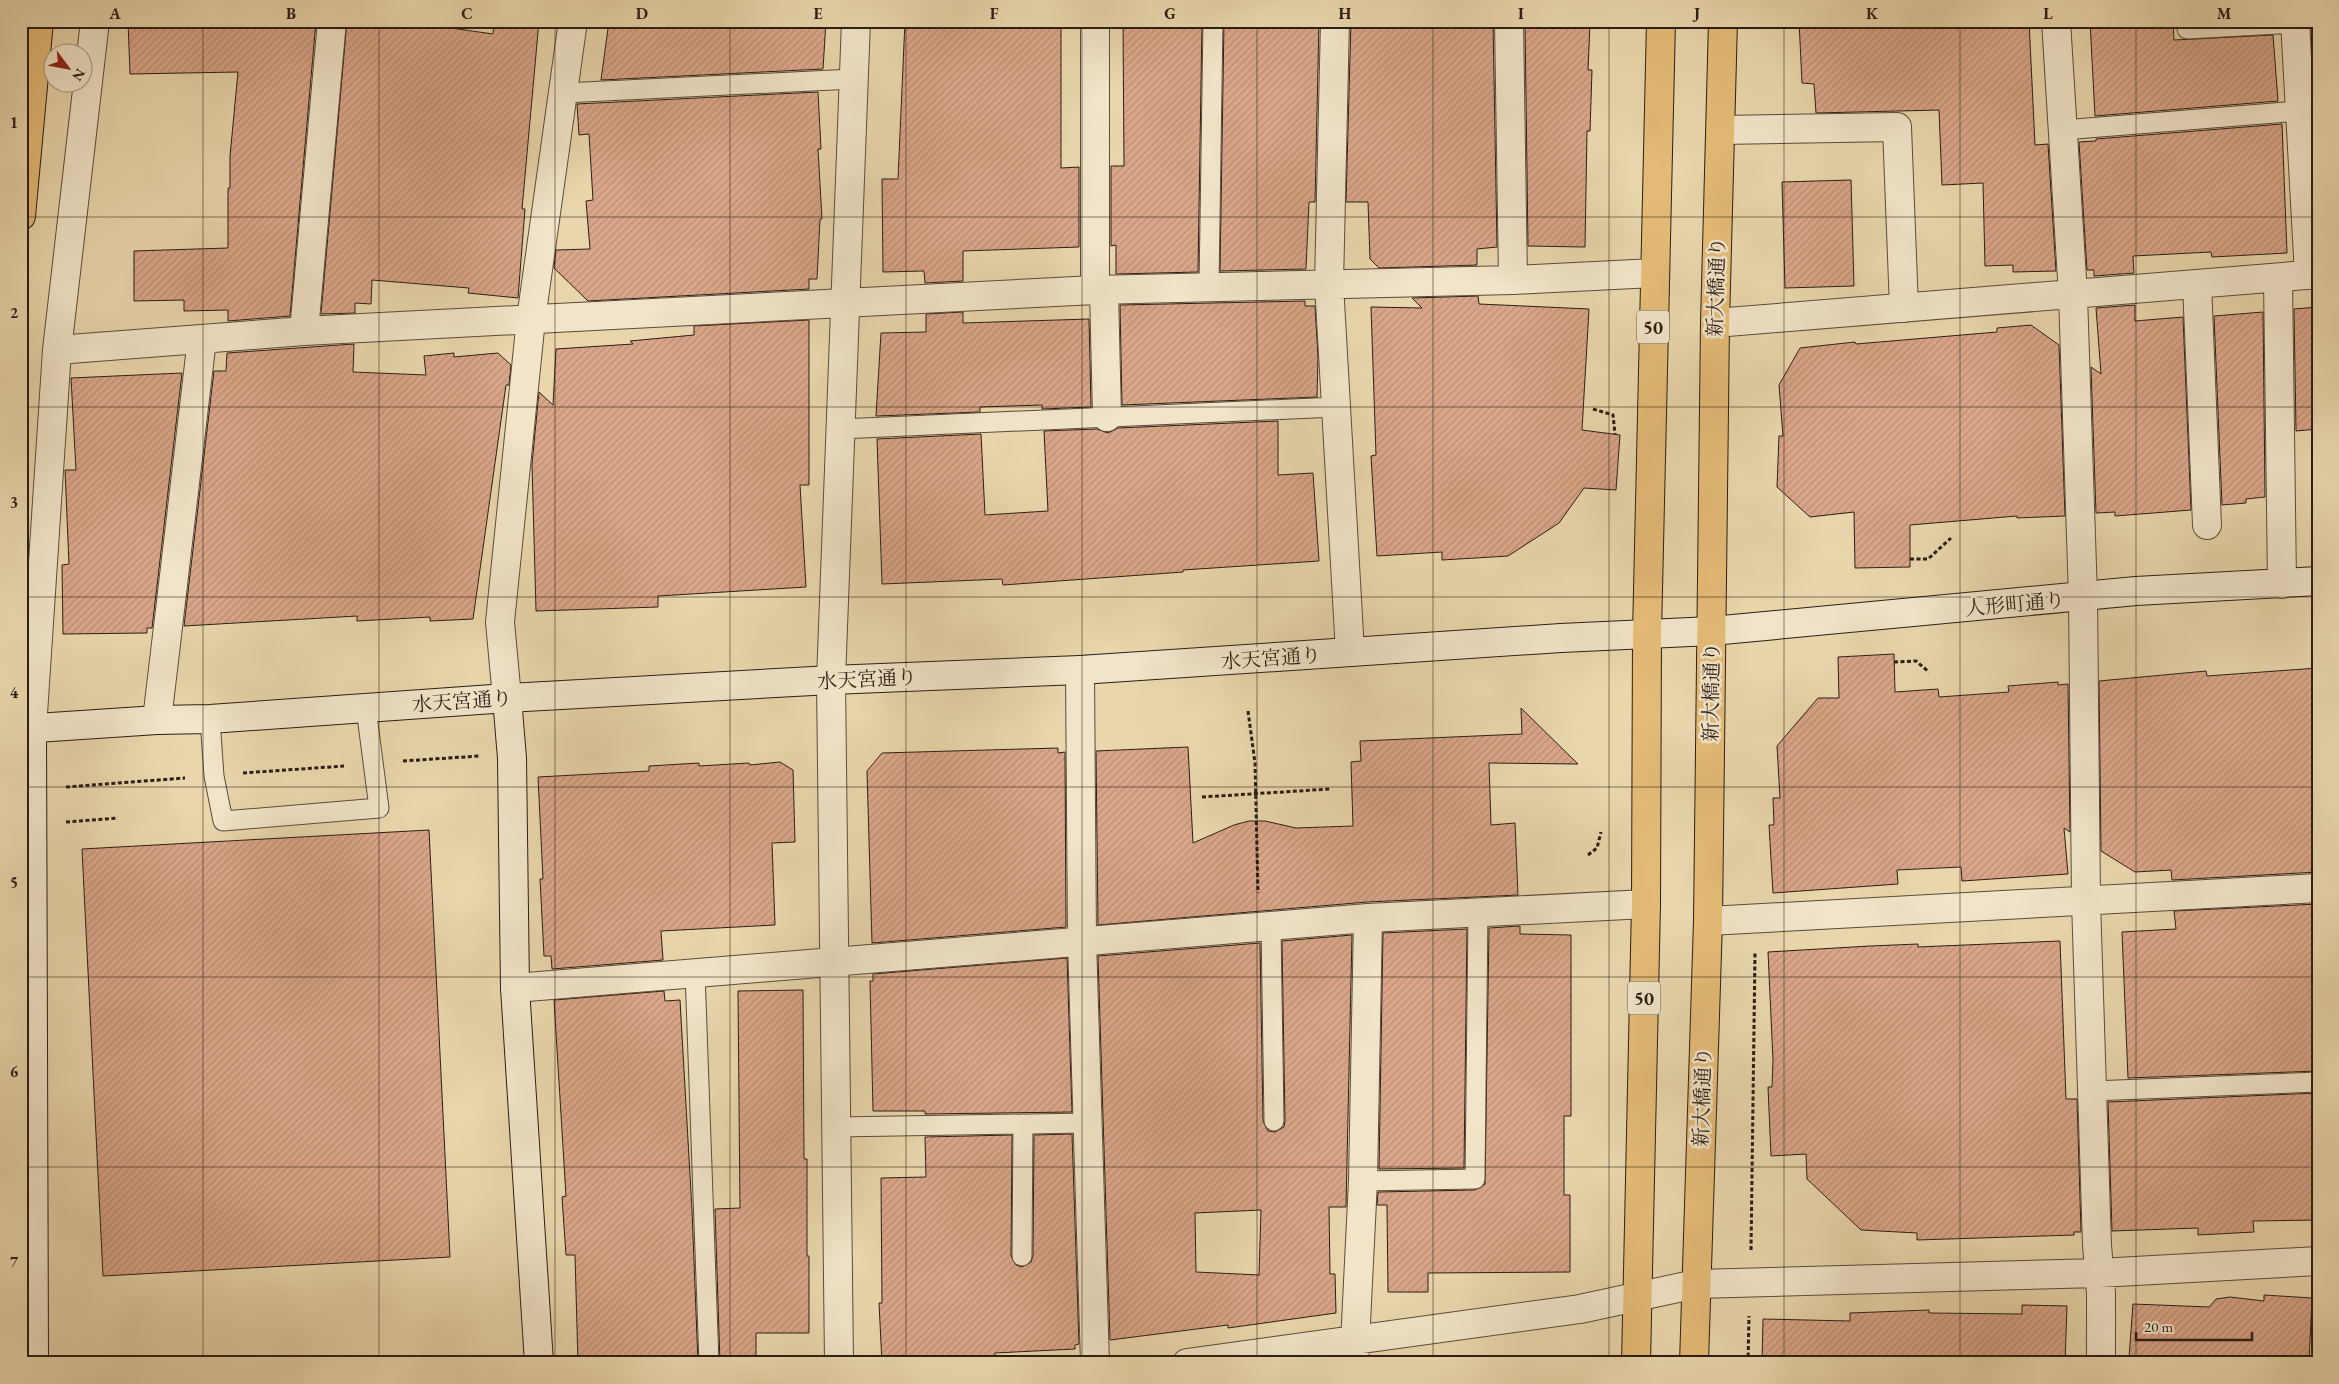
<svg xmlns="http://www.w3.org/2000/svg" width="2339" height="1384" viewBox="0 0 2339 1384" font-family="'EB Garamond','Noto Serif JP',serif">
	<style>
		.building { fill: url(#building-hatch); stroke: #2c1d14; fill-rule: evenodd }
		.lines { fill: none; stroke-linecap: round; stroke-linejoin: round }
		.lane-casing { stroke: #5b4b3a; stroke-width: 21 }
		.street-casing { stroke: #5b4b3a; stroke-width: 30 }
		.secondary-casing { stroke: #2c1d14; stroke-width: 30 }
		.primary-casing { stroke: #2c1d14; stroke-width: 30 }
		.highway-casing { stroke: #2c1d14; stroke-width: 30 }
		.path { stroke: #2c1d14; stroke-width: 3; stroke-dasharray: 4 2.5; stroke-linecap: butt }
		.lane { stroke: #f1e4c9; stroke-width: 19 }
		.street { stroke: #f1e4c9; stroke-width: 28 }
		.secondary { stroke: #f1e4c9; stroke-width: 28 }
		.primary { stroke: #e4bb76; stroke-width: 28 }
		.highway { stroke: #e4bb76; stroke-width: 28 }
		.grid { fill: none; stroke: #2c1d14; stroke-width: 1; stroke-opacity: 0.55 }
		.labels { text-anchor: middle; stroke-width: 5; stroke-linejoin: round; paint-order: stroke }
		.shield { fill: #f1e4c9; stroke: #67594a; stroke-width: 1 }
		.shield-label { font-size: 19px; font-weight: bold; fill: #2c1d14 }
		.street-label { font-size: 20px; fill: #2c1d14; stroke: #f1e4c9 }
		.neatline { fill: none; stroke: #2c1d14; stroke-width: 2 }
		.grid-label { font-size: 16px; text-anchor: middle; font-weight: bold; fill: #2c1d14 }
	</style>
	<defs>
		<pattern id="building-hatch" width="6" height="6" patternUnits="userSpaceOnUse" patternTransform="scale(1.25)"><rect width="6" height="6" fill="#daa689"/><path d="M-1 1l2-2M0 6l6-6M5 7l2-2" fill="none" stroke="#bb8e75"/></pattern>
	</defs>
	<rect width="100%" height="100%" fill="#e9d6ac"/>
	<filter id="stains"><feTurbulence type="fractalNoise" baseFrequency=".004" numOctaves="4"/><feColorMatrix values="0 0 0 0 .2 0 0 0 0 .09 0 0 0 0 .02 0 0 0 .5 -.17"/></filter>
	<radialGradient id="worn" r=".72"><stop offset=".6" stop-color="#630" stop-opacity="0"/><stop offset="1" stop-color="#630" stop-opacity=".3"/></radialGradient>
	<path class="building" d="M 128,21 L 316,21 L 290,316 L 228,321 L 228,310 L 184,311 L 184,300 L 134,301 L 134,251 L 228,248 L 228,188 L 230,188 L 230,156 L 238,72 L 130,74 Z
		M 347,21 L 403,21 L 493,34 L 494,21 L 539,21 L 522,209 L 525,209 L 518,298 L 468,293 L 469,288 L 372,280 L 371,304 L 355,303 L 355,313 L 321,314 Z
		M 609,21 L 826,21 L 823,69 L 601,80 Z
		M 905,21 L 1061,21 L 1061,168 L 1079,167 L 1079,247 L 963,251 L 963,281 L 925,283 L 924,271 L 883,272 L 882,179 L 898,179 Z
		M 1123,21 L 1202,21 L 1198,272 L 1116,274 L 1116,245 L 1111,246 L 1111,166 L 1124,166 Z
		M 1224,21 L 1319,21 L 1315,202 L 1309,202 L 1306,269 L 1220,271 Z
		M 1351,21 L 1493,21 L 1497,247 L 1477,249 L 1477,265 L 1379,268 L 1370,259 L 1368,202 L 1346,202 Z
		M 1799,21 L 2029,21 L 2035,145 L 2048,144 L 2056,271 L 2013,272 L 2013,265 L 1985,266 L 1983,183 L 1942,185 L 1939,110 L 1816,113 L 1814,84 L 1802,83 Z
		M 2090,21 L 2173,21 L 2174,40 L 2273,35 L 2278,101 L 2095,116 Z
		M 1525,22 L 1590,24 L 1588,70 L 1592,70 L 1590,131 L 1587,131 L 1585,247 L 1528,246 Z
		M 818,92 L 821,149 L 818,149 L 822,219 L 820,219 L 817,279 L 809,279 L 809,289 L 588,301 L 554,268 L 556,250 L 590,249 L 586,201 L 593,200 L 589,134 L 579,135 L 577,104 Z
		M 2282,124 L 2287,253 L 2212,257 L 2211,252 L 2133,256 L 2134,273 L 2094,276 L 2094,270 L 2087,270 L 2079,142 L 2096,141 L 2096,139 Z
		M 1851,180 L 1854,286 L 1785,288 L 1782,182 Z
		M 1478,296 L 1479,304 L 1589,309 L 1582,430 L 1620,435 L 1616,490 L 1584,488 L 1559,523 L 1508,556 L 1442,560 L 1442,552 L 1377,556 L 1371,456 L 1376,455 L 1371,307 L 1422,308 L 1412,298 Z
		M 1305,301 L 1305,306 L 1315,306 L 1318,357 L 1317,397 L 1122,405 L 1120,305 Z
		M 2135,305 L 2135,321 L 2183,317 L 2191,510 L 2115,516 L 2115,512 L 2096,513 L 2091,367 L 2101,374 L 2096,308 Z
		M 2318,307 L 2318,429 L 2296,431 L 2294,309 Z
		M 963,312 L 963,323 L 1089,319 L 1091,407 L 1042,409 L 1042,405 L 980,407 L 980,412 L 876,416 L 881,333 L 926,332 L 926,314 Z
		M 2263,312 L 2265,497 L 2246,499 L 2246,503 L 2222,505 L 2214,316 Z
		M 809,320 L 809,485 L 800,485 L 806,587 L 658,596 L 658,607 L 536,611 L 532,464 L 539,392 L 553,405 L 556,349 L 633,344 L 630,341 L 694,335 L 694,326 Z
		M 2031,325 L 2059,345 L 2065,516 L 2017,518 L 2017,516 L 1910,525 L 1910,567 L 1855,568 L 1854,512 L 1810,517 L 1777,487 L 1779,436 L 1783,436 L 1779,385 L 1800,348 L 1855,342 L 1856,344 L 1997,332 L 1997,328 Z
		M 354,344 L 353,372 L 426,375 L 424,356 L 454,353 L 454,357 L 498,353 L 511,365 L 509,385 L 506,385 L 473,619 L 430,621 L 430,617 L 357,621 L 357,616 L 184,626 L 214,371 L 226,371 L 227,353 Z
		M 182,373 L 152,628 L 147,628 L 147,633 L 63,634 L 62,565 L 69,564 L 65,470 L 76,470 L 71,378 Z
		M 1278,421 L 1278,475 L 1313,473 L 1319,561 L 1183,570 L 1183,572 L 1003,585 L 1002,579 L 882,584 L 877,439 L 981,434 L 985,515 L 1048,511 L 1044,431 L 1097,429 L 1108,433 L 1118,428 Z
		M 1894,654 L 1895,692 L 1938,689 L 1939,697 L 2009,692 L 2008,686 L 2058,682 L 2058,685 L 2068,684 L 2070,832 L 2064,828 L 2068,874 L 1962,881 L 1961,867 L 1897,870 L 1898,884 L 1773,893 L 1769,825 L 1774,825 L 1773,798 L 1780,798 L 1777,746 L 1818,698 L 1839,698 L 1838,657 Z
		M 2318,668 L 2318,872 L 2172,880 L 2171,870 L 2135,872 L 2101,851 L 2099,681 L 2206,671 L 2207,676 Z
		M 1521,708 L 1578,764 L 1489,763 L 1491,825 L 1515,823 L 1518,895 L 1367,902 L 1098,925 L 1096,751 L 1188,747 L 1193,843 L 1234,825 L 1249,821 L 1265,821 L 1296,828 L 1353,826 L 1351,762 L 1361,761 L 1360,741 L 1522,734 Z
		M 1058,748 L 1058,753 L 1065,752 L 1066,927 L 872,943 L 867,771 L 882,753 Z
		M 780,762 L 793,770 L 795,842 L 772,843 L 775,925 L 661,931 L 663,960 L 552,969 L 551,956 L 544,956 L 540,879 L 543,879 L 538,777 L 649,771 L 649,766 L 699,763 L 699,766 L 749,763 L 750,765 Z
		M 429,830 L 450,1257 L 103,1276 L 82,849 Z
		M 2318,904 L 2318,1071 L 2128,1078 L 2122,932 L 2176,929 L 2174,911 Z
		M 1520,926 L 1520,934 L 1571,935 L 1571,1116 L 1564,1116 L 1564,1195 L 1570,1195 L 1570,1272 L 1428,1273 L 1428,1292 L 1388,1292 L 1387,1205 L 1377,1205 L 1378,1192 L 1475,1190 L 1485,1184 L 1489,928 Z
		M 1467,929 L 1464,1168 L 1379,1169 L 1383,933 Z
		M 1352,935 L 1346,1207 L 1329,1207 L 1330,1274 L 1335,1274 L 1336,1313 L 1228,1328 L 1228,1325 L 1110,1340 L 1098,956 L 1260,943 L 1263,1121 L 1268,1131 L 1275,1132 L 1284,1127 L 1285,1121 L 1282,941 ZM 1261,1210 L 1259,1275 L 1196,1272 L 1195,1213 Z
		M 2060,941 L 2066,1099 L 2077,1099 L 2081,1232 L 2074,1232 L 2074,1235 L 1917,1240 L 1917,1233 L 1861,1230 L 1807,1179 L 1806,1154 L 1771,1156 L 1768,1087 L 1772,1087 L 1773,1060 L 1768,952 L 1870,946 L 1918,944 L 1918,947 Z
		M 1067,958 L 1072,1112 L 925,1114 L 925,1111 L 873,1111 L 870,981 L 873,981 L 873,974 Z
		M 803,990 L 804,1159 L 807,1159 L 807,1256 L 809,1256 L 809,1333 L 756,1333 L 756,1363 L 720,1363 L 715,1209 L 740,1208 L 738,991 Z
		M 664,991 L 665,1001 L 680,1000 L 692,1210 L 698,1363 L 578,1363 L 575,1255 L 566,1255 L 562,1197 L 566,1196 L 554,1000 Z
		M 2318,1093 L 2318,1220 L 2253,1221 L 2254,1232 L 2198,1235 L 2198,1228 L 2112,1231 L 2108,1102 Z
		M 1072,1134 L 1079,1344 L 1075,1345 L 1075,1349 L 995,1353 L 995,1360 L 970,1363 L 882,1363 L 879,1303 L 882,1303 L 881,1178 L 926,1177 L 925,1137 L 1012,1135 L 1011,1256 L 1016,1265 L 1022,1267 L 1031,1262 L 1033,1256 L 1034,1135 Z
		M 2264,1295 L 2312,1298 L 2309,1363 L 2209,1363 L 2129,1358 L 2133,1304 L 2209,1307 L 2216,1299 L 2230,1297 L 2264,1301 Z
		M 2022,1305 L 2067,1306 L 2065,1363 L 1762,1363 L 1763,1319 L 1850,1321 L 1850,1313 L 1929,1310 L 1929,1313 L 2022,1314 Z"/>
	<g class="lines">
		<defs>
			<path id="lane" d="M 2187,29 L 2295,23
				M 563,93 L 853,79
				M 2063,130 L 2299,111
				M 1209,287 L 1213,21
				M 840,429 L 1336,407
				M 210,719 L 214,776 L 223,821 L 379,808 L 366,708
				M 1271,926 L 1274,1121
				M 695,972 L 709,1363
				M 2092,1091 L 2318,1082
				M 836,1127 L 1088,1123
				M 1363,1181 L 1475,1179 L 1478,913
				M 1022,1256 L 1023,1124"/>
			<path id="street" d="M 1095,21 L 1095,290
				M 1335,21 L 1329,284 L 1350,652
				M 1509,21 L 1513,280
				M 2056,21 L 2073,295 L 2083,597 L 2086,901 L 2097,1245 L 2101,1294 L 2101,1363
				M 2295,21 L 2309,275
				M 1721,130 L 1897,127 L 1904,308
				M 2278,278 L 2282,584
				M 2197,284 L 2207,525
				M 1104,290 L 1107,417
				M 1715,323 L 2318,274
				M 304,331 L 332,21
				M 57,350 L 304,331 L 1095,290 L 1513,280 L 1654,273
				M 1080,670 L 1082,941 L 1095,1363
				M 507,698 L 500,622 L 531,319 L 573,21
				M 157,720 L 202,339
				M 32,729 L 57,350 L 95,21
				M 1708,921 L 2318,888
				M 515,988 L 1368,918 L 1646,904
				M 839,1363 L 831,680 L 856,21
				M 1187,1363 L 1580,1309 L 1696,1284 L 2099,1273 L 2318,1261
				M 1354,1363 L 1363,1181 L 1368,918"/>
			<path id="secondary" d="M 507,698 L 512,758 L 515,988 L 539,1363
				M 21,729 L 157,720 L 210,719 L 507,698 L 831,680 L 1080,670 L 1561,638 L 1712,631 L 2136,591 L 2318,581
				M 32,729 L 34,1363"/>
			<path id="primary" d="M 1636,1363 L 1646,904 L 1647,634 L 1661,21
				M 1694,1363 L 1708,921 L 1715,323 L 1723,21"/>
			<path id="highway" d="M 21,216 L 39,21"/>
		</defs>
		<use href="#lane" class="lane-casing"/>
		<use href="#street" class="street-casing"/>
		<use href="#secondary" class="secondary-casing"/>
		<use href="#primary" class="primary-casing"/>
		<use href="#highway" class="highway-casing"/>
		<path class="path" d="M 1593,409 L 1613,415 L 1615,434
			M 1910,559 L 1928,559 L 1951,538
			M 1894,662 L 1916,661 L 1929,672
			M 1248,711 L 1255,763 L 1258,893
			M 403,761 L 479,756
			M 243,773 L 344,766
			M 66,787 L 185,778
			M 1202,797 L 1330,789
			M 66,822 L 118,818
			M 1588,855 L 1597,848 L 1601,832
			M 1751,1250 L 1755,953
			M 1748,1363 L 1749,1316"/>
		<use href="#lane" class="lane"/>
		<use href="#street" class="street"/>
		<use href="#secondary" class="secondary"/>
		<use href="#primary" class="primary"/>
		<use href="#highway" class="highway"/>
	</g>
	<path class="grid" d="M 203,21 L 203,1363M 379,21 L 379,1363M 555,21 L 555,1363M 730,21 L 730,1363M 906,21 L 906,1363M 1082,21 L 1082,1363M 1257,21 L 1257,1363M 1433,21 L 1433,1363M 1609,21 L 1609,1363M 1784,21 L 1784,1363M 1960,21 L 1960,1363M 2136,21 L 2136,1363M 21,217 L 2318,217M 21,407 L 2318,407M 21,597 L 2318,597M 21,787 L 2318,787M 21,977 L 2318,977M 21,1167 L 2318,1167"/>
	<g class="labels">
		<g class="shield">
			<rect x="1637" y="310.5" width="32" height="33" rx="4"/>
			<rect x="1628" y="981.5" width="32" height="33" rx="4"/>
		</g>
		<g class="shield-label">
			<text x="1653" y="334">50</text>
			<text x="1644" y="1005">50</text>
		</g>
		<g class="street-label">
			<text transform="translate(1716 287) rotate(-88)" y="7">新大橋通り</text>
			<text transform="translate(2015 604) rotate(-5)" y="7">人形町通り</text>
			<text transform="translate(1271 658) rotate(-4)" y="7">水天宮通り</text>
			<text transform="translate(867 679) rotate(-3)" y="7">水天宮通り</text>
			<text transform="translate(1711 692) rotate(-89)" y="7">新大橋通り</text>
			<text transform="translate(462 701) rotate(-4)" y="7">水天宮通り</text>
			<text transform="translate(1702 1097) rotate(-88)" y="7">新大橋通り</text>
		</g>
	</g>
	<rect width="2339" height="1384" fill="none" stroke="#e9d6ac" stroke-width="55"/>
	<g transform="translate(68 68) rotate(122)"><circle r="24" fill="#f1e4c9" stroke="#a29481"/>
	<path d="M0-4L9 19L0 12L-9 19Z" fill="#8f2418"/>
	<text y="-8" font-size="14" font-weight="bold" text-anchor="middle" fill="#2c1d14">N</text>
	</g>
	<path d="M2136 1332v8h116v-8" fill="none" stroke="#2c1d14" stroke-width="2.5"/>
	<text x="2144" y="1332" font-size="15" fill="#2c1d14" stroke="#f1e4c9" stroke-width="4" paint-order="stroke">20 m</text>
	<rect x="28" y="28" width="2284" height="1328" class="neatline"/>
	<g class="grid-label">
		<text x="115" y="19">A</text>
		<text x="291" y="19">B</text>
		<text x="467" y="19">C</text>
		<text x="642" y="19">D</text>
		<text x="818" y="19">E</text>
		<text x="994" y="19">F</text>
		<text x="1170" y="19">G</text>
		<text x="1345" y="19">H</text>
		<text x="1521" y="19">I</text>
		<text x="1697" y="19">J</text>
		<text x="1872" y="19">K</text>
		<text x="2048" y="19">L</text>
		<text x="2224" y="19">M</text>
		<text x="14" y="128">1</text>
		<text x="14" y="318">2</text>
		<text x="14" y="508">3</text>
		<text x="14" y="698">4</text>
		<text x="14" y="888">5</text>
		<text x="14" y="1077">6</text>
		<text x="14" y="1267">7</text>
	</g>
	<rect width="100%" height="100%" filter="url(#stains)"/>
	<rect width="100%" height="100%" fill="url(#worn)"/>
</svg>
